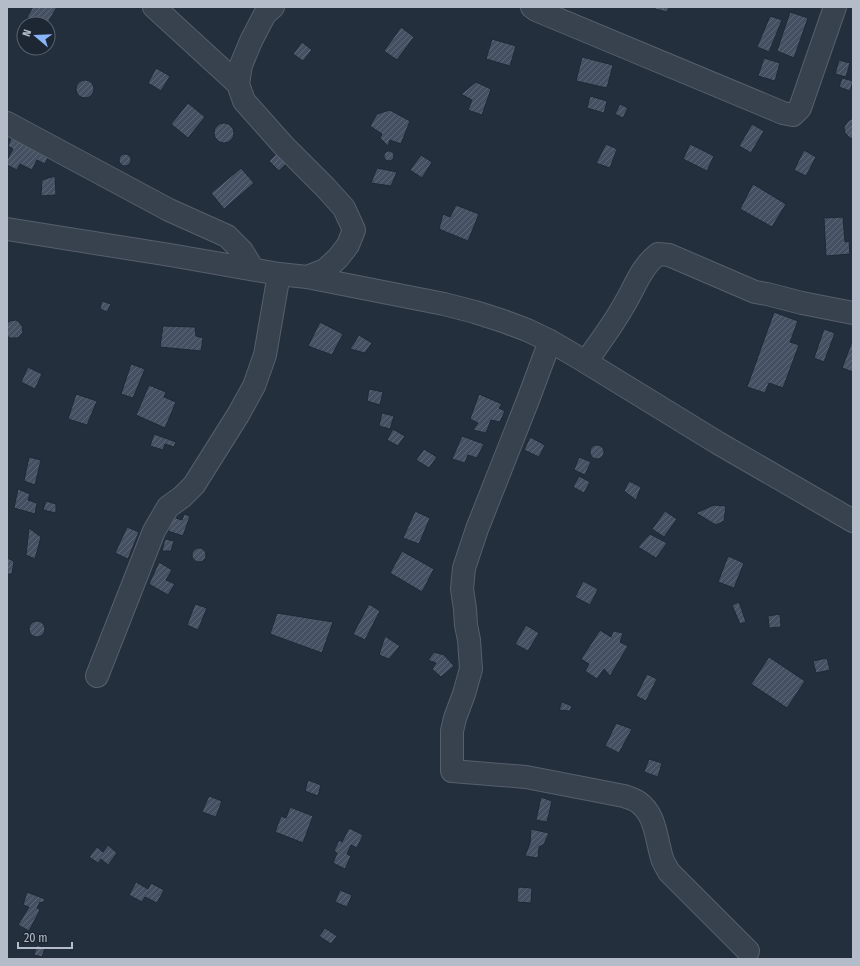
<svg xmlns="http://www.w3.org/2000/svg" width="860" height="966" viewBox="0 0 860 966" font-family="'Fira Sans Condensed',sans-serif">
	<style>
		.building { fill: url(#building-hatch); stroke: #1f2835 }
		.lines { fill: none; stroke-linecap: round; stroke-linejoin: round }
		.minor-casing { stroke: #565f6c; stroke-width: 24 }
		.minor { stroke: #38414e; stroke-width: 22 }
	</style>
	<defs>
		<pattern id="building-hatch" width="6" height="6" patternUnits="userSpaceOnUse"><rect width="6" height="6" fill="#455162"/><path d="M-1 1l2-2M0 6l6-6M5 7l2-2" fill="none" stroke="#5d6877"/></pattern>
	</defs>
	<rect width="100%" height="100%" fill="#242f3e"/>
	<path class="building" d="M 33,7 L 57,7 L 47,24 L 39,24 L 27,17 Z
		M 656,7 L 669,7 L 667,12 L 655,9 Z
		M 790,12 L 808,18 L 794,58 L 777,51 Z
		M 770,16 L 782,20 L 769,52 L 757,47 Z
		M 401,27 L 414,37 L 397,60 L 384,51 Z
		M 492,39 L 516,46 L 510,66 L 486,59 Z
		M 302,42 L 312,50 L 303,61 L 293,54 Z
		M 582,57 L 613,65 L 607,88 L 576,81 Z
		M 764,58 L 780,63 L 775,81 L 758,76 Z
		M 839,60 L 850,63 L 846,77 L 835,74 Z
		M 156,68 L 170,76 L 161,91 L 148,83 Z
		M 842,78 L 853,81 L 850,91 L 839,87 Z
		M76 89a9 9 0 1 1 18 0a9 9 0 1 1-18 0Z
		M 476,82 L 491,89 L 482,115 L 468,110 L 472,100 L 461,94 Z
		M 590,96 L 607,101 L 604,113 L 587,108 Z
		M 188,103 L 205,117 L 188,138 L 171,124 Z
		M 620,104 L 628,108 L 623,118 L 615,114 Z
		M 390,110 L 410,121 L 401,144 L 390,140 L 388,146 L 380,138 L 382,134 L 370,126 L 377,114 Z
		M 853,118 L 853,139 L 850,138 L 845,133 L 844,127 L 848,121 Z
		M214 133a10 10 0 1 1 20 0a10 10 0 1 1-20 0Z
		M 752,124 L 764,131 L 751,153 L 739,146 Z
		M 13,134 L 50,153 L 45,164 L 37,160 L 32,170 L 20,164 L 17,170 L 7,165 L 7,160 L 13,149 L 8,146 Z
		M 606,144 L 617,149 L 610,168 L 596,163 Z
		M 690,144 L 714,156 L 707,171 L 683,159 Z
		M 804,150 L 816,157 L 806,176 L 794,170 Z
		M384 156a5 5 0 1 1 10 0a5 5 0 1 1-10 0Z
		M 278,152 L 288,162 L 279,171 L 269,161 Z
		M119 160a6 6 0 1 1 12 0a6 6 0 1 1-12 0Z
		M 421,155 L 432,162 L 422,178 L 410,170 Z
		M 241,168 L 254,183 L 224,209 L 211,193 Z
		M 377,168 L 397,172 L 391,186 L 371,183 Z
		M 55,176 L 56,195 L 41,196 L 42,180 Z
		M 753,184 L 786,204 L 772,227 L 740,209 Z
		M 456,205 L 479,214 L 468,241 L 439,229 L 443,214 L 450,217 Z
		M 843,217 L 845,242 L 849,241 L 850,254 L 826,256 L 824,218 Z
		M 102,301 L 111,304 L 107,312 L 100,309 Z
		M 774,312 L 798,321 L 790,342 L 799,345 L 783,388 L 769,383 L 765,393 L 747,387 Z
		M 15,320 L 18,321 L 22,326 L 23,332 L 19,337 L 17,338 L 10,338 L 7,336 L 7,323 L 10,321 Z
		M 320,322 L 343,334 L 332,355 L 308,346 Z
		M 163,326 L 195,327 L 196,336 L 203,338 L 201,351 L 160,347 Z
		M 824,329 L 835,333 L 824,362 L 814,358 Z
		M 359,335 L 372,343 L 365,353 L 350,349 Z
		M 853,339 L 853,372 L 842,368 Z
		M 131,364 L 145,369 L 133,398 L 121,394 Z
		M 28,367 L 42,374 L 35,389 L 21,382 Z
		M 149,385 L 166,392 L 164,397 L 176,402 L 165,428 L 136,415 Z
		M 369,389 L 383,392 L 380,405 L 367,401 Z
		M 76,394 L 97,401 L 87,425 L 68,419 Z
		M 479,394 L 502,404 L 499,408 L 505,411 L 500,422 L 491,420 L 486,433 L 473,430 L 478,423 L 470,419 Z
		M 382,413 L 394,416 L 390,429 L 379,426 Z
		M 393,429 L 405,436 L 398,446 L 387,440 Z
		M 154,434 L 176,442 L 174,447 L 165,444 L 163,450 L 150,446 Z
		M 462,436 L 484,444 L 477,458 L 468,455 L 465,463 L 452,459 Z
		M 530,437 L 545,445 L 539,457 L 524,450 Z
		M590 452a7 7 0 1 1 14 0a7 7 0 1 1-14 0Z
		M 424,449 L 437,457 L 429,468 L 416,460 Z
		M 29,457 L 41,460 L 35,485 L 24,481 Z
		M 579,457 L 591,462 L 585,475 L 574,470 Z
		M 579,476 L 590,482 L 584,493 L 573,487 Z
		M 629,481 L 641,487 L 636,500 L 624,491 Z
		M 18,489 L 30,494 L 28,500 L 37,503 L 35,514 L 14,508 Z
		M 46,501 L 56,504 L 56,513 L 43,510 Z
		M 714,505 L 726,506 L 724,521 L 716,525 L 696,513 Z
		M 415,511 L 430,518 L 419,544 L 403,538 Z
		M 665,511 L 677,519 L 664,537 L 652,529 Z
		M 184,514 L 190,516 L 183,536 L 168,531 L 173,517 L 182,520 Z
		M 127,527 L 139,532 L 128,559 L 115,553 Z
		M 29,528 L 41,537 L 35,559 L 26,555 Z
		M 650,534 L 667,543 L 656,558 L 638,547 Z
		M 165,539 L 174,541 L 171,551 L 162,551 Z
		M192 555a7 7 0 1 1 14 0a7 7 0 1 1-14 0Z
		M 402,551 L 434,569 L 422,592 L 390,573 Z
		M 728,556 L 744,563 L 734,588 L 718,582 Z
		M 7,558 L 14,561 L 12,574 L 7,574 Z
		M 159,562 L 172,570 L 166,580 L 175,584 L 168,595 L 149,584 Z
		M 583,581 L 598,589 L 590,605 L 575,597 Z
		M 739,602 L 746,622 L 740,624 L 732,605 Z
		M 195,604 L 207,608 L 198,630 L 187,625 Z
		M 369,604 L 380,611 L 365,640 L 353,634 Z
		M 277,613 L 333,622 L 322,653 L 270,634 Z
		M 780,614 L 781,627 L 769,628 L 768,616 Z
		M29 629a8 8 0 1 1 16 0a8 8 0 1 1-16 0Z
		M 526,625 L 539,633 L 528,651 L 515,644 Z
		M 600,630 L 611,637 L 613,631 L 623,633 L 620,642 L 628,646 L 610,676 L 604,669 L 597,679 L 585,671 L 589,664 L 581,659 Z
		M 385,636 L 400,646 L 389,659 L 379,655 Z
		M 434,652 L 444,655 L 454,666 L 441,677 L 432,669 L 436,663 L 428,660 Z
		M 769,657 L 805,681 L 787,708 L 751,684 Z
		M 827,658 L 830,670 L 816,673 L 813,661 Z
		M 647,674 L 657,679 L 646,701 L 636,696 Z
		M 562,702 L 572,706 L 570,711 L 559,710 Z
		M 616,723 L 632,729 L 619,753 L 605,746 Z
		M 649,759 L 662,763 L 658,777 L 644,772 Z
		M 308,780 L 321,785 L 318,796 L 305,791 Z
		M 209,796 L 222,801 L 216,817 L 202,812 Z
		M 541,797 L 552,801 L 547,822 L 536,820 Z
		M 290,807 L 313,816 L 303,843 L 275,832 L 281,816 L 286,818 Z
		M 349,828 L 363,835 L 357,848 L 351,845 L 347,854 L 351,856 L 345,869 L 333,863 L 337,853 L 334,851 L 339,840 L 342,842 Z
		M 531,829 L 549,833 L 544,844 L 539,847 L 538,858 L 525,856 L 530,843 Z
		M 108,845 L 117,853 L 108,865 L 101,859 L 98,863 L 89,857 L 97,847 L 103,852 Z
		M 136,882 L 148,889 L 151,883 L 164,890 L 157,903 L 145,897 L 142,902 L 129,895 Z
		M 518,887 L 532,888 L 531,903 L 517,902 Z
		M 340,890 L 352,895 L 347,907 L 335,902 Z
		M 27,892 L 45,899 L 43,903 L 40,902 L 37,908 L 40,910 L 29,931 L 18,925 L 29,907 L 23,905 Z
		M 325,928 L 337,936 L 331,944 L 319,936 Z
		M 37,945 L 45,948 L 42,957 L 34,955 Z"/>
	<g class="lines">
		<defs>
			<path id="minor" d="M 154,7 L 238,84
				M 273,7 L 265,14 L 251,41 L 241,65 L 238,84 L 244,101 L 284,146 L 325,187 L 344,208 L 354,230 L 348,245 L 338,258 L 325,270 L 307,277
				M 532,7 L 536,10 L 783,113 L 793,115 L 800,108 L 835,7
				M 7,123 L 169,210 L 227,236 L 242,251 L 253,269
				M 7,229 L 170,255 L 279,274 L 307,277 L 444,304 L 475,312 L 503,321 L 527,330 L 550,341 L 586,362 L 718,443 L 853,521
				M 550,341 L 528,400 L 477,529 L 464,568 L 462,589 L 465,609 L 466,625 L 469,640 L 471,669 L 464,694 L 455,718 L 452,731 L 452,771 L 526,777 L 624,796 C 629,798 634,799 638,802 C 657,815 656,842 663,861 C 665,865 667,868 669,872 L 748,951
				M 586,362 C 599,343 613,325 624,305 C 635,287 641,267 658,254 L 669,255 L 755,292 L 767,294 L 802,303 L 853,313
				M 97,676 L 154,531 L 168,507 L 182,497 L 194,485 L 238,415 L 254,386 L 265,355 L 279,274"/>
		</defs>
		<use href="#minor" class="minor-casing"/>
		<use href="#minor" class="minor"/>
	</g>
	<rect width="860" height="966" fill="none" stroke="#b4bcc9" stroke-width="16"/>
	<g transform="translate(36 36) rotate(289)"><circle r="19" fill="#1d2633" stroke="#59626f"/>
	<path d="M0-3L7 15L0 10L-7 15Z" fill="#8ab4f8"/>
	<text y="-6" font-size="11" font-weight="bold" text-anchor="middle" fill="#b4bcc9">N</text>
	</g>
	<path d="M18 942v6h54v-6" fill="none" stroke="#b4bcc9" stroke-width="2"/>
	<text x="24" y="942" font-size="12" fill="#b4bcc9" stroke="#1d2633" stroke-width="3" paint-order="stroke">20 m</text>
</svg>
